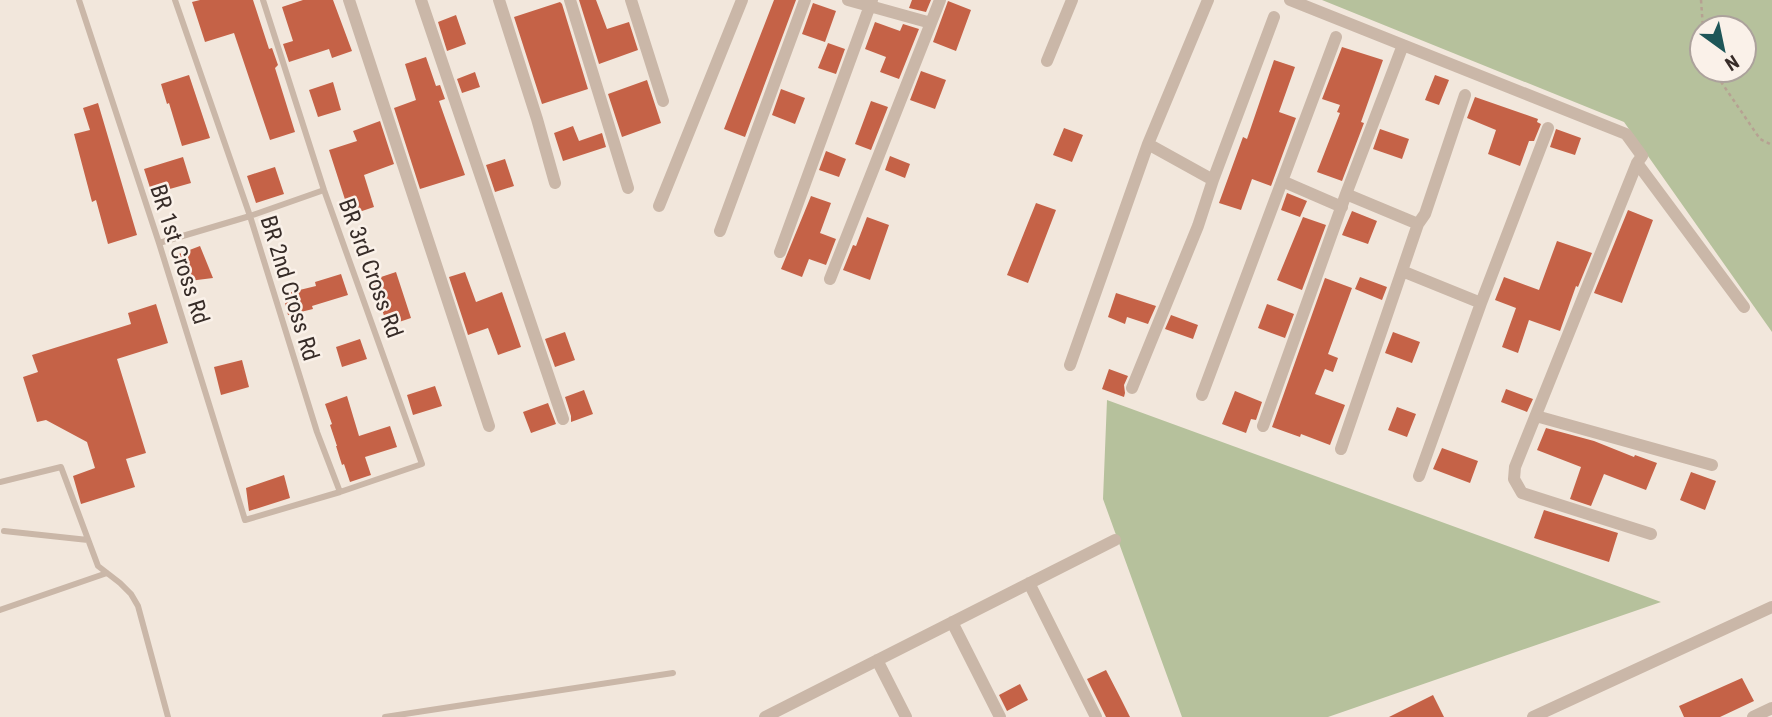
<svg xmlns="http://www.w3.org/2000/svg" width="1772" height="717" viewBox="0 0 1772 717" font-family="'Roboto Condensed',sans-serif">
	<style>
		.green { fill: #b6c19c; fill-rule: evenodd }
		.building { fill: #c56247 }
		.lines { fill: none; stroke-linecap: round; stroke-linejoin: round }
		.path { stroke: #b6a192; stroke-width: 2.5; stroke-dasharray: 3.5 3.5; stroke-linecap: butt }
		.service { stroke: #cab7a8; stroke-width: 6 }
		.minor { stroke: #cab7a8; stroke-width: 12 }
		.labels { text-anchor: middle; stroke-width: 5; stroke-linejoin: round; paint-order: stroke }
		.street-label { font-size: 23px; fill: #372c28; stroke: #faf1e9 }
	</style>
	<rect width="100%" height="100%" fill="#f2e7dc"/>
	<path class="green" d="M 1322,0 L 1772,0 L 1772,332 L 1624,122 ZM 1702,28 L 1744,28 L 1744,70 L 1702,70 Z
		M 1107,400 L 1661,602 L 1328,717 L 1182,717 L 1103,499 Z"/>
	<path class="building" d="M 200,0 L 253,0 L 269,49 L 272,48 L 278,65 L 275,68 L 295,132 L 270,140 L 234,33 L 205,42 L 192,2 Z
		M 303,0 L 333,0 L 352,51 L 332,58 L 329,49 L 289,62 L 283,44 L 293,41 L 282,7 Z
		M 579,0 L 596,0 L 607,29 L 629,22 L 638,50 L 599,64 Z
		M 774,0 L 796,0 L 745,137 L 724,129 Z
		M 912,0 L 931,0 L 926,12 L 909,8 Z
		M 948,1 L 971,10 L 956,51 L 933,42 Z
		M 560,2 L 562,4 L 588,89 L 542,104 L 514,17 Z
		M 813,3 L 836,11 L 825,42 L 802,34 Z
		M 456,15 L 466,44 L 447,51 L 438,22 Z
		M 875,22 L 900,31 L 903,24 L 919,29 L 899,79 L 880,72 L 886,57 L 865,49 Z
		M 828,43 L 845,49 L 836,74 L 818,68 Z
		M 1342,47 L 1383,60 L 1361,122 L 1364,123 L 1342,181 L 1317,172 L 1340,113 L 1337,112 L 1340,105 L 1322,99 Z
		M 426,57 L 436,86 L 440,85 L 445,99 L 439,101 L 465,175 L 420,189 L 394,108 L 416,100 L 405,64 Z
		M 1274,60 L 1295,67 L 1279,112 L 1296,118 L 1271,186 L 1252,179 L 1241,210 L 1219,203 L 1243,137 L 1247,139 Z
		M 921,71 L 946,80 L 935,109 L 910,100 Z
		M 475,72 L 480,87 L 462,93 L 457,79 Z
		M 189,75 L 210,138 L 182,146 L 169,103 L 167,104 L 161,84 Z
		M 1435,75 L 1449,80 L 1439,105 L 1425,100 Z
		M 647,80 L 661,123 L 622,137 L 608,94 Z
		M 333,82 L 341,110 L 318,117 L 309,90 Z
		M 781,89 L 805,98 L 795,124 L 772,115 Z
		M 1475,97 L 1538,119 L 1537,122 L 1541,124 L 1534,141 L 1529,141 L 1520,166 L 1488,154 L 1496,130 L 1467,118 Z
		M 871,101 L 888,107 L 871,150 L 855,144 Z
		M 98,103 L 137,235 L 108,244 L 96,200 L 92,202 L 74,134 L 90,130 L 83,108 Z
		M 380,121 L 394,164 L 364,175 L 374,207 L 350,215 L 329,150 L 357,141 L 353,131 Z
		M 573,126 L 579,141 L 602,133 L 606,147 L 563,161 L 554,133 Z
		M 1064,128 L 1083,135 L 1072,162 L 1053,155 Z
		M 1380,129 L 1409,139 L 1402,159 L 1373,149 Z
		M 1556,129 L 1581,138 L 1575,155 L 1550,147 Z
		M 826,151 L 846,159 L 839,177 L 819,170 Z
		M 890,156 L 910,164 L 905,178 L 885,170 Z
		M 183,157 L 191,183 L 152,194 L 144,169 Z
		M 505,159 L 514,186 L 495,192 L 486,165 Z
		M 275,167 L 284,194 L 256,203 L 247,176 Z
		M 1287,193 L 1307,201 L 1300,217 L 1281,210 Z
		M 811,196 L 831,203 L 820,233 L 836,239 L 826,265 L 809,259 L 802,277 L 781,269 Z
		M 1036,203 L 1056,210 L 1028,283 L 1007,275 Z
		M 1628,210 L 1653,220 L 1622,303 L 1594,293 Z
		M 1352,211 L 1377,221 L 1368,244 L 1342,235 Z
		M 867,217 L 889,225 L 870,280 L 843,270 L 853,245 L 856,246 Z
		M 1303,217 L 1326,225 L 1302,290 L 1277,280 Z
		M 1557,241 L 1592,253 L 1578,287 L 1576,286 L 1560,331 L 1529,320 L 1518,353 L 1502,347 L 1516,308 L 1495,300 L 1504,277 L 1539,290 Z
		M 200,246 L 213,278 L 189,281 L 179,254 Z
		M 396,272 L 411,318 L 387,326 L 379,299 L 375,301 L 369,281 Z
		M 465,272 L 476,302 L 502,292 L 521,347 L 498,355 L 488,328 L 468,335 L 449,277 Z
		M 341,274 L 348,295 L 312,306 L 313,309 L 288,315 L 283,294 L 316,286 L 315,282 Z
		M 1360,277 L 1387,287 L 1382,300 L 1355,289 Z
		M 1325,278 L 1352,288 L 1328,354 L 1338,358 L 1333,372 L 1325,369 L 1315,394 L 1345,405 L 1330,445 L 1301,434 L 1300,437 L 1272,427 Z
		M 1116,293 L 1156,306 L 1148,324 L 1127,317 L 1125,324 L 1108,317 Z
		M 156,304 L 168,343 L 117,359 L 146,453 L 126,459 L 135,487 L 81,504 L 73,476 L 95,468 L 87,442 L 46,420 L 37,422 L 23,377 L 38,372 L 32,355 L 131,324 L 128,313 Z
		M 1267,304 L 1294,314 L 1285,338 L 1258,328 Z
		M 1171,315 L 1198,325 L 1193,339 L 1165,329 Z
		M 565,332 L 575,360 L 555,367 L 545,339 Z
		M 1393,332 L 1420,342 L 1412,363 L 1385,353 Z
		M 360,339 L 367,359 L 342,367 L 336,347 Z
		M 242,360 L 249,387 L 221,395 L 214,367 Z
		M 1109,369 L 1128,376 L 1124,385 L 1125,393 L 1124,397 L 1102,389 Z
		M 435,386 L 442,406 L 413,415 L 407,395 Z
		M 1506,389 L 1533,399 L 1527,412 L 1501,402 Z
		M 584,390 L 593,414 L 571,422 L 571,416 L 565,397 Z
		M 1235,391 L 1262,402 L 1256,420 L 1251,419 L 1246,433 L 1222,424 Z
		M 347,396 L 359,436 L 390,426 L 397,447 L 365,457 L 371,475 L 350,482 L 344,464 L 342,465 L 336,446 L 337,446 L 330,425 L 332,424 L 325,404 Z
		M 548,403 L 556,424 L 531,433 L 523,412 Z
		M 1397,407 L 1416,414 L 1407,437 L 1388,430 Z
		M 1546,428 L 1594,441 L 1634,457 L 1635,455 L 1657,463 L 1646,490 L 1604,474 L 1591,506 L 1570,499 L 1581,467 L 1537,450 Z
		M 1442,448 L 1478,461 L 1470,483 L 1433,469 Z
		M 1691,472 L 1716,481 L 1705,510 L 1680,500 Z
		M 284,475 L 290,498 L 249,511 L 246,488 Z
		M 1544,510 L 1618,533 L 1609,562 L 1534,538 Z
		M 1106,670 L 1121,699 L 1130,717 L 1106,717 L 1087,679 Z
		M 1742,678 L 1754,701 L 1720,717 L 1684,717 L 1679,706 Z
		M 1020,684 L 1028,700 L 1007,711 L 999,695 Z
		M 1433,695 L 1444,717 L 1389,717 Z"/>
	<g class="lines">
		<path class="path" d="M 1701,0 L 1703,28
			M 1713,70 L 1760,139 L 1772,145"/>
		<path class="service" d="M 79,0 L 159,243 L 245,520 L 340,492 L 317,432 L 250,216 L 175,0
			M 263,0 L 324,190 L 422,464 L 340,492
			M 159,243 L 250,216 L 324,190
			M 0,482 L 61,467 L 98,566 L 120,583 L 131,594 L 138,606 L 168,717
			M 4,531 L 88,540
			M 0,610 L 107,573
			M 385,717 L 673,673"/>
		<path class="minor" d="M 349,0 L 489,426
			M 421,0 L 563,419
			M 499,0 L 537,119 L 555,183
			M 570,0 L 628,188
			M 631,0 L 663,101
			M 848,0 L 931,23
			M 1290,0 L 1626,134 L 1642,156 L 1637,163 L 1515,467 L 1514,479 L 1522,493 L 1651,534
			M 1047,61 L 1072,0
			M 1148,144 L 1213,180
			M 1637,163 L 1744,307
			M 1282,181 L 1342,207
			M 1346,194 L 1418,224
			M 659,206 L 742,0
			M 720,231 L 805,0
			M 780,252 L 872,0
			M 1402,271 L 1481,303
			M 830,279 L 940,0
			M 1070,365 L 1148,144 L 1208,0
			M 1132,388 L 1198,226 L 1213,180 L 1274,17
			M 1202,395 L 1336,37
			M 1536,416 L 1712,465
			M 1263,426 L 1346,194 L 1403,45
			M 1341,449 L 1418,224 L 1425,214 L 1465,95
			M 1419,476 L 1481,303 L 1548,128
			M 1029,583 L 1096,717
			M 952,622 L 1000,717
			M 877,660 L 906,717
			M 765,717 L 1115,540
			M 1533,717 L 1772,607
			M 1753,717 L 1772,708"/>
	</g>
	<g class="labels">
		<g class="street-label">
			<text transform="translate(180 254) rotate(72)" y="8">BR 1st Cross Rd</text>
			<text transform="translate(371 268) rotate(70)" y="8">BR 3rd Cross Rd</text>
			<text transform="translate(290 288) rotate(73)" y="8">BR 2nd Cross Rd</text>
		</g>
	</g>
	<g transform="translate(1723 49) rotate(147)"><circle r="33" fill="#faf1e9" stroke="#aca29c" stroke-width="2"/>
	<path d="M0-5L12 26L0 18L-12 26Z" fill="#1e5658"/>
	<text y="-10" font-size="19" font-weight="bold" text-anchor="middle" fill="#372c28">N</text>
	</g>
</svg>
